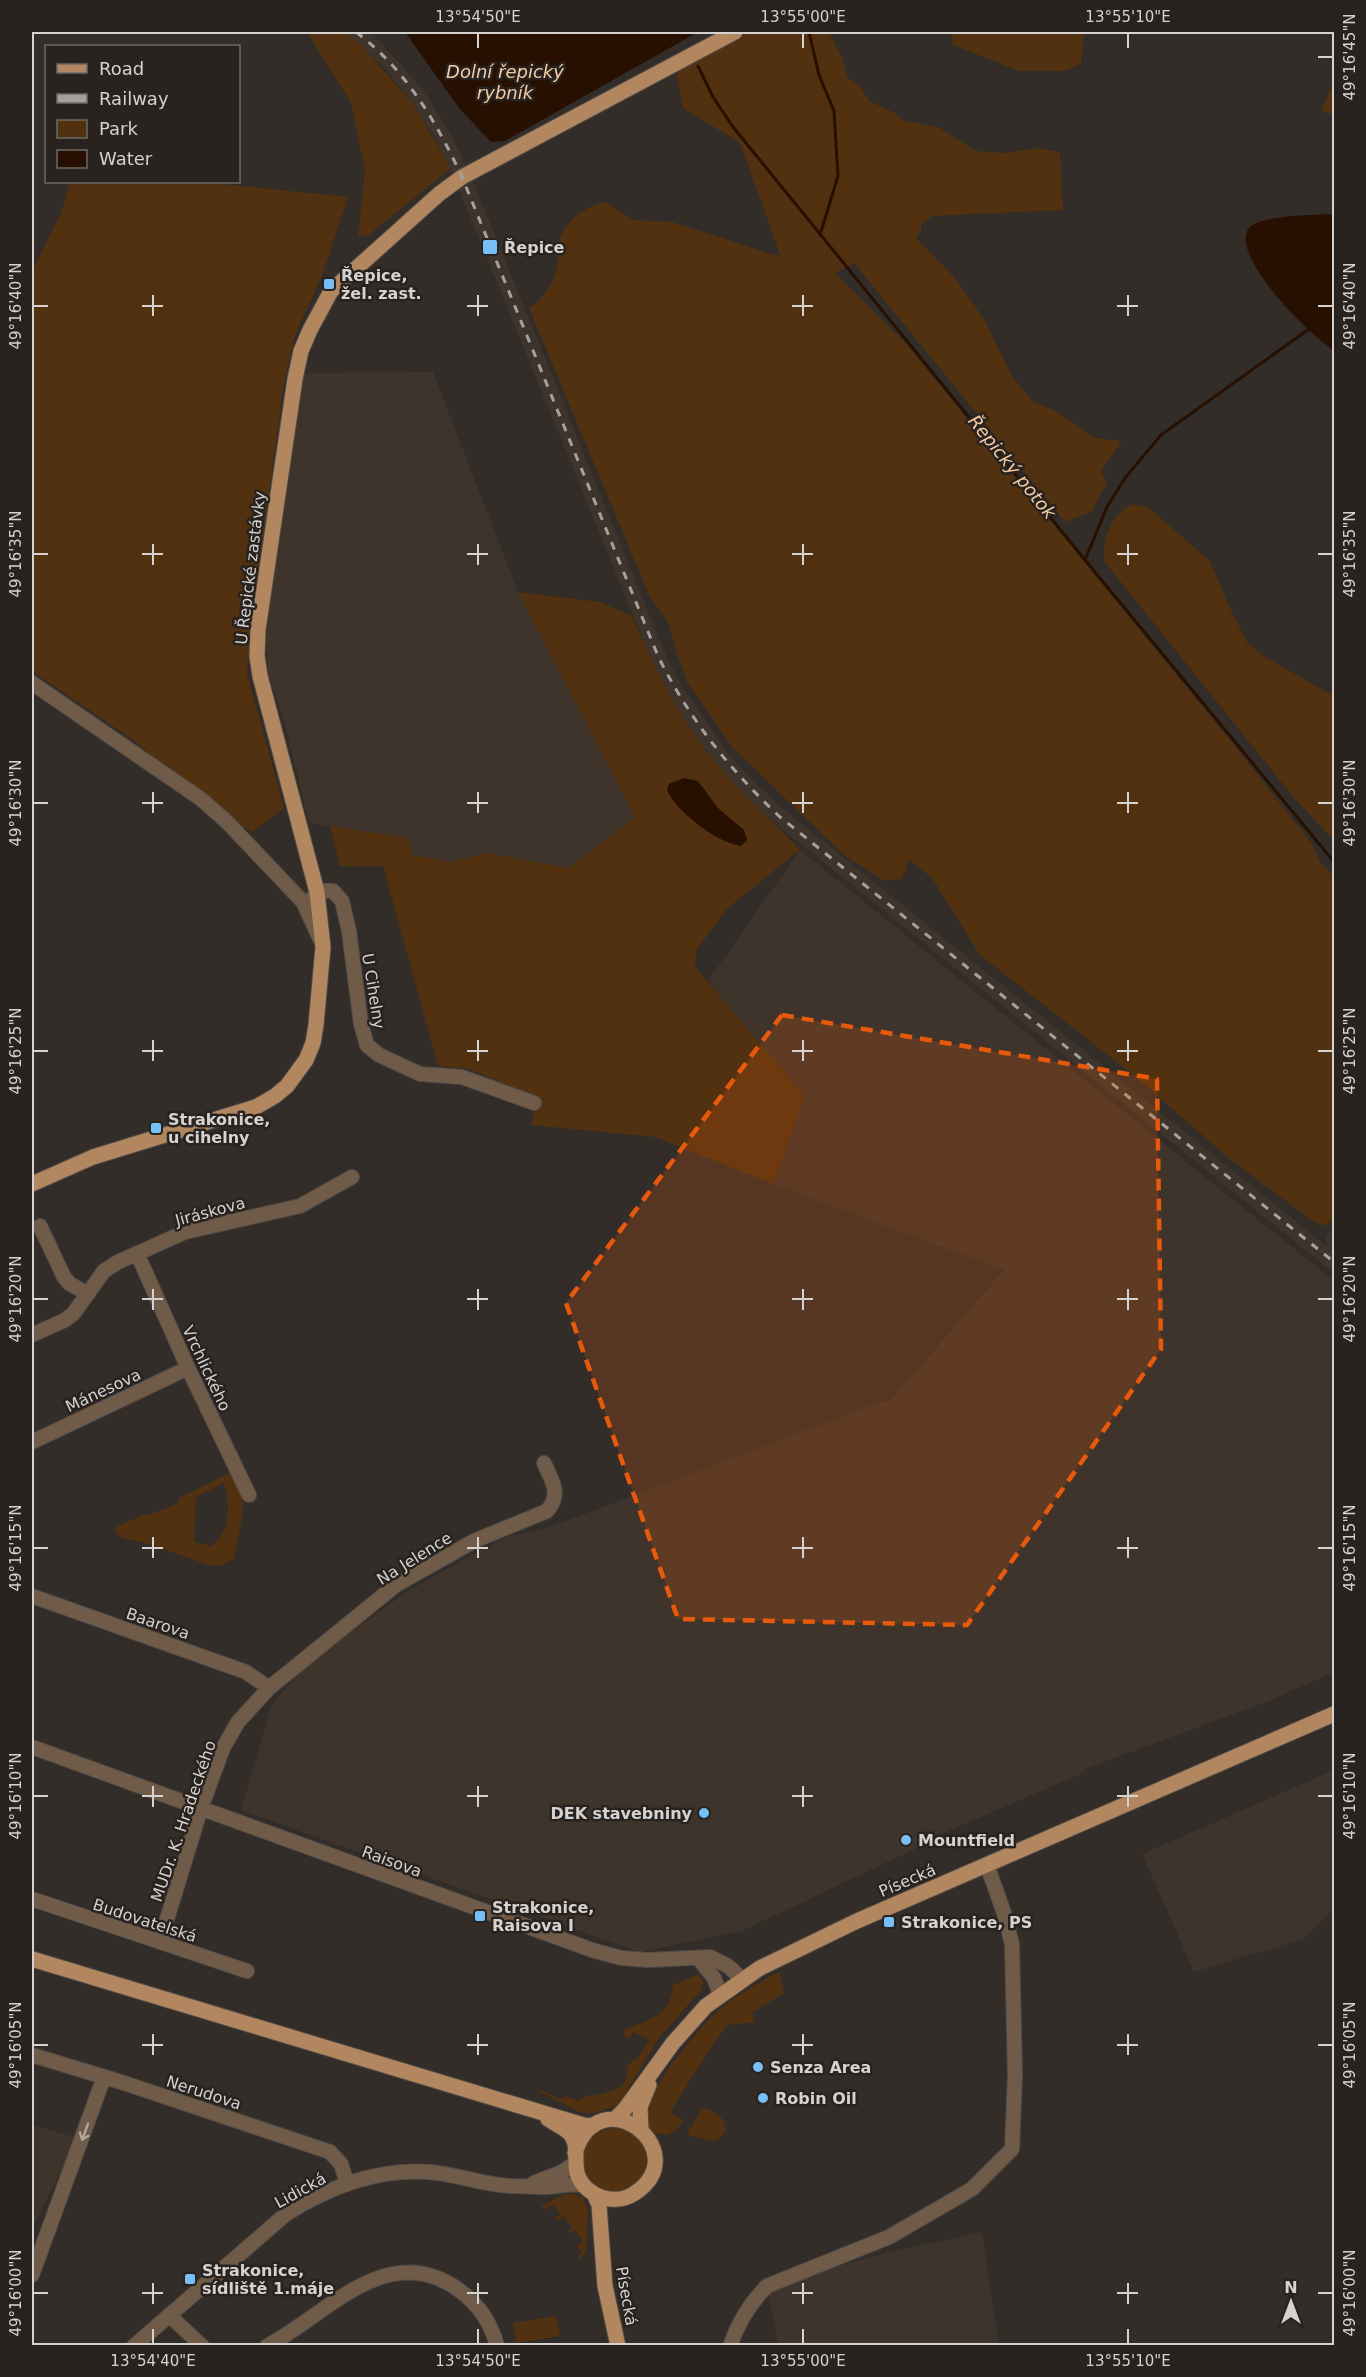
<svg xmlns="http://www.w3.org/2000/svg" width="1366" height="2377" viewBox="0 0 1366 2377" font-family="'DejaVu Sans',sans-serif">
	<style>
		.built { fill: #3e342b }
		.green { fill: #51310f; fill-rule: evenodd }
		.water { fill: #271000 }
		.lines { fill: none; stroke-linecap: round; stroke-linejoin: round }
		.stream { stroke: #271000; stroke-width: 3 }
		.minor-casing { stroke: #504b47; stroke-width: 16 }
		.major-casing { stroke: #504b47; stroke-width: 17 }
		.minor { stroke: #705b49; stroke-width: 14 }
		.major { stroke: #b28760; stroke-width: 15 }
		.rail { stroke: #a6a19f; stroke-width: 3; stroke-dasharray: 8 8; stroke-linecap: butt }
		.oneway { stroke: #b2a8a1 }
		.marked { fill: #e8590c; fill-opacity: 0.2; stroke: #e8590c; stroke-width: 4.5; stroke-dasharray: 12 8; stroke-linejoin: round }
		.ticks { fill: none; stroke: #d6d2d0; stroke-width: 2 }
		.poi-dot { fill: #77bff7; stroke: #28231f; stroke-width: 2 }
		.labels { text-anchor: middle; stroke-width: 5; stroke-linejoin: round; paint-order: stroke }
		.poi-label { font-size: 16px; font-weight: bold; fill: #d6d2d0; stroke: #28231f; text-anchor: start }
		.street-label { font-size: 16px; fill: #d6d2d0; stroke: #28231f }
		.water-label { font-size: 18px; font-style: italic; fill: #f5caa4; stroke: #28231f }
		.neatline { fill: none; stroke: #d6d2d0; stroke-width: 2 }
		.ticks-label { font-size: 15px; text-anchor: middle; fill: #d6d2d0 }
	</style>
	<rect width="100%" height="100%" fill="#322d29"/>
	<path class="built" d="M 343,32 L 369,32 L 374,35 L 422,88 L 449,131 L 470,174 L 665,653 L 681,685 L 729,754 L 755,783 L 786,811 L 1328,1247 L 1325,1237 L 1334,1225 L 1334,1273 L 775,823 L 743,794 L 717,764 L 692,732 L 667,693 L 651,659 L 455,180 L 435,138 L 409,98 L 386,70 L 363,47 Z
		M 433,372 L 518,592 L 635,817 L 569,868 L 486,853 L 452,862 L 412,855 L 407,838 L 309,823 L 285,724 L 269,678 L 266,637 L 302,373 Z
		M 800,850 L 1334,1281 L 1334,1672 L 1269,1701 L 1085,1769 L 1085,1772 L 937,1836 L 938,1838 L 742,1931 L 639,1952 L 241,1810 L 272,1704 L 306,1664 L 411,1589 L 504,1538 L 550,1527 L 875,1404 L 891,1400 L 1004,1270 L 773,1184 L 804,1096 L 708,981 Z
		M 1334,1770 L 1334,1909 L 1304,1939 L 1194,1972 L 1142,1854 Z
		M 32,2125 L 78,2138 L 32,2228 Z
		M 982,2232 L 999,2345 L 778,2345 L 768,2292 L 818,2271 L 895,2251 Z"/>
	<path class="green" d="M 307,32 L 344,32 L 362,46 L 411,101 L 451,168 L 369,235 L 358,236 L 365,171 L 351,103 Z
		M 749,32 L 829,32 L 843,60 L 847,77 L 860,86 L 869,101 L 893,112 L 905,121 L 938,127 L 976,151 L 1006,153 L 1038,148 L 1060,152 L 1063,210 L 932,216 L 921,225 L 921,231 L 916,238 L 954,277 L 984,319 L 1013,378 L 1035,403 L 1054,410 L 1095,438 L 1122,441 L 1101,471 L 1107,483 L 1091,512 L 1065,522 L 854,263 L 835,273 L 907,345 L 1229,739 L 1312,844 L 1321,864 L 1334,876 L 1334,1220 L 1323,1226 L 1310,1219 L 1230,1159 L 1132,1074 L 980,955 L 932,878 L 909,860 L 902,879 L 885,881 L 844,855 L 732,747 L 688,683 L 676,651 L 668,622 L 649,595 L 529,308 C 545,298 555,281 558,262 C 559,257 557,253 558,248 C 561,223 582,208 604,202 L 634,220 L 672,222 L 781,257 L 740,143 L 683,108 L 676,71 Z
		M 951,32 L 1084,32 L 1081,64 L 1065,71 L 1019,71 L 953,45 Z
		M 1334,80 L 1334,115 L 1321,111 Z
		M 70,182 L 203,182 L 348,197 L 323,273 L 295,335 L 283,388 L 252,621 L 247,674 L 284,808 L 252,832 L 201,799 L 136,742 L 32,671 L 32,271 L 61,213 Z
		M 1133,504 L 1149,508 L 1210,561 L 1229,606 L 1248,644 L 1265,657 L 1334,696 L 1334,837 L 1329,835 L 1295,799 L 1104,561 C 1102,540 1111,513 1133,504 Z
		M 518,592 L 600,602 L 632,616 C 655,669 679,719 717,764 C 742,795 773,821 800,850 L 729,907 L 696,950 L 695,967 L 805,1096 L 773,1184 L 655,1137 L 531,1125 L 538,1097 L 469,1069 L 438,1066 L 383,866 L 340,866 L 330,826 L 408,838 L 412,855 L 452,862 L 486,853 L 569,868 L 635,817 Z
		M 229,1473 C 254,1486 238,1538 233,1560 L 220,1566 L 208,1565 L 146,1543 L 122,1538 L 114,1531 L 118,1526 L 145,1514 L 146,1516 L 177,1504 L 179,1498 ZM 224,1483 C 230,1505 231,1533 211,1546 L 194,1542 L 196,1497 Z
		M 779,1972 L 784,1993 L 753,2012 L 754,2022 L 728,2025 L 716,2040 L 670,2112 L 683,2120 L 680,2126 L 668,2135 L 653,2133 C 648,2129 644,2125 644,2118 C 645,2092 700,2026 720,2009 C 738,1994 758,1983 779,1972 Z
		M 699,1974 L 703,1981 L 702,1989 L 659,2038 L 618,2105 L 595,2113 L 582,2113 L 538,2091 L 538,2089 L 560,2099 L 566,2096 L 577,2101 L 593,2094 L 598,2096 L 623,2086 L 628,2073 L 626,2068 L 634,2059 L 637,2059 L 650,2040 L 633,2032 L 629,2039 L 624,2036 L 625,2029 C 650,2019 670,2017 673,1985 Z
		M 705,2108 C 717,2113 728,2119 725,2133 L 716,2141 L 689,2136 L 688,2132 L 702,2109 Z
		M583 2160a32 32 0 1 1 64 0a32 32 0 1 1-64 0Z
		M 572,2193 L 583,2198 L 588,2210 L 586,2252 L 580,2259 L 578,2256 L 582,2253 L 577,2245 L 583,2241 L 575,2230 L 569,2234 L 567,2232 L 573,2227 L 563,2216 L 558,2221 L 555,2219 L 561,2213 L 551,2204 L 546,2210 L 541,2206 L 561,2196 Z
		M 556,2316 L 560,2336 L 516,2343 L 513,2323 Z"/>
	<path class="water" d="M 405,32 L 698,32 L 505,141 L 491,142 L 459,108 Z
		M 1334,214 L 1334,350 C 1312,338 1228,255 1249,228 C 1258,215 1318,215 1334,214 Z
		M 684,778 L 698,781 L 718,808 L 744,830 L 747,840 L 741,846 C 717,843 676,811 667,790 L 669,784 Z"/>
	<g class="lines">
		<path class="stream" d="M 809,32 L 819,75 L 834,111 L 838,176 L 820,235
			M 698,66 L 713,97 L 733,127 L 1085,560 L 1334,862
			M 1085,560 L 1107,507 L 1125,478 L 1161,435 L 1309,329"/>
		<defs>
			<path id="minor" d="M 32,683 L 201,799 L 227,822 L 303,902 L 320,939
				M 312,899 C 318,891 323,890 333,891 L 342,901 L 349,931 L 361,1024 L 367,1045 L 379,1055 L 420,1074 L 462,1077 L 534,1103
				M 40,1226 L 64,1277 L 70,1284 L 88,1294
				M 137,1253 L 188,1368 L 249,1495
				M 32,1335 L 65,1320 L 73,1314 L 104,1271 L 118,1262 L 185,1232 L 300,1206 L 352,1177
				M 32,1442 L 188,1368
				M 32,1596 L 246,1672 L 269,1688
				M 32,1747 L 592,1950 L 621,1958 L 648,1960 L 710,1957 L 728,1966 L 742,1979
				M 32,1899 L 247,1971
				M 160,1942 L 201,1808 L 223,1748 L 238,1722 L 269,1688 L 396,1585 L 474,1541 L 547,1511 C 562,1494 552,1481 544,1463
				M 699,1959 L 714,1978 L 720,1994
				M 32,2055 L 121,2082 L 330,2152 L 341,2164 L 347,2183
				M 534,2183 L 562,2172 L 574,2164
				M 32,2275 L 104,2077
				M 169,2315 L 202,2346
				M 134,2346 L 286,2214 C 329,2187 378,2168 429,2172 C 457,2174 483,2185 511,2186 C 523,2186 535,2187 547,2187 C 560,2186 571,2183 584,2185
				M 267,2346 C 327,2315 387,2238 459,2290 C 478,2304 491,2322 497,2346
				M 730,2346 C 738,2323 750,2303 767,2286 L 889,2237 L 972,2189 L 1012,2149 L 1015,2075 L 1012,1944 L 1004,1913 L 987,1865"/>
			<path id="major" d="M 32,1184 L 93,1157 L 256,1107 L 275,1096 L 287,1086 L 306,1060 L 313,1043 L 316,1025 L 323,947 L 317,892 L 260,676 L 257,656 L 258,630 L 295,379 L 301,351 L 310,330 L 331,291 L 439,194 L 462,177 L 735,32
				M 32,1959 L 583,2125 L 593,2126
				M 548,2119 C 555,2124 566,2128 571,2135 C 584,2153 563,2176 596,2195 C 608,2201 624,2201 635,2193 C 697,2151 599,2075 575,2153
				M 615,2119 L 625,2109 L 673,2043 L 706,2006 L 760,1968 L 857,1921 L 1334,1714
				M 641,2129 L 640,2107 L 649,2085
				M 594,2194 L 599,2205 L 605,2286 L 618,2346"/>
		</defs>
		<use href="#minor" class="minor-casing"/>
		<use href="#major" class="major-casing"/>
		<use href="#minor" class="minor"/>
		<use href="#major" class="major"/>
		<path class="rail" d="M 356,32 C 406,70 436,121 462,177 L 658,656 C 689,719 730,770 780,817 L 1334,1262"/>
	</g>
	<defs><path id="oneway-shaft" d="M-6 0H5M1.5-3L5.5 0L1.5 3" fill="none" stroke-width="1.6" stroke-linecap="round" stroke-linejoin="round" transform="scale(1.5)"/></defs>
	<use class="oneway" href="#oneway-shaft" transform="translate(85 2132) rotate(110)"/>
	<path class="marked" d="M 782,1015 L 1157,1079 L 1161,1349 L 967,1625 L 678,1619 L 566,1303 Z"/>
	<path class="ticks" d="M 478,33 L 478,48M 803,33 L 803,48M 1128,33 L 1128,48M 1318,57 L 1333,57M 153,295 L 153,316M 478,295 L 478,316M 803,295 L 803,316M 1128,295 L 1128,316M 33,306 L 48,306M 142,306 L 163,306M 467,306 L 488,306M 792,306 L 813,306M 1117,306 L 1138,306M 1318,306 L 1333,306M 153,544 L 153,565M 478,544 L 478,565M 803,544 L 803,565M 1128,544 L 1128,565M 33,554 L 48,554M 142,554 L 163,554M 467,554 L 488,554M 792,554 L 813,554M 1117,554 L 1138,554M 1318,554 L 1333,554M 153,792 L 153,813M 478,792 L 478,813M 803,792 L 803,813M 1128,792 L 1128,813M 33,803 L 48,803M 142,803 L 163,803M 467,803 L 488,803M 792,803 L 813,803M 1117,803 L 1138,803M 1318,803 L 1333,803M 153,1040 L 153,1061M 478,1040 L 478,1061M 803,1040 L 803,1061M 1128,1040 L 1128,1061M 33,1051 L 48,1051M 142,1051 L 163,1051M 467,1051 L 488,1051M 792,1051 L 813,1051M 1117,1051 L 1138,1051M 1318,1051 L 1333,1051M 153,1289 L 153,1310M 478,1289 L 478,1310M 803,1289 L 803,1310M 1128,1289 L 1128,1310M 33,1299 L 48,1299M 142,1299 L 163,1299M 467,1299 L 488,1299M 792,1299 L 813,1299M 1117,1299 L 1138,1299M 1318,1299 L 1333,1299M 153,1537 L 153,1558M 478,1537 L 478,1558M 803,1537 L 803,1558M 1128,1537 L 1128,1558M 33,1548 L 48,1548M 142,1548 L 163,1548M 467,1548 L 488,1548M 792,1548 L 813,1548M 1117,1548 L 1138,1548M 1318,1548 L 1333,1548M 153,1786 L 153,1807M 478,1786 L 478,1807M 803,1786 L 803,1807M 1128,1786 L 1128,1807M 33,1796 L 48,1796M 142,1796 L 163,1796M 467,1796 L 488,1796M 792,1796 L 813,1796M 1117,1796 L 1138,1796M 1318,1796 L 1333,1796M 153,2034 L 153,2055M 478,2034 L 478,2055M 803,2034 L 803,2055M 1128,2034 L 1128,2055M 33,2045 L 48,2045M 142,2045 L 163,2045M 467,2045 L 488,2045M 792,2045 L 813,2045M 1117,2045 L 1138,2045M 1318,2045 L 1333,2045M 153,2283 L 153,2304M 478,2283 L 478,2304M 803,2283 L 803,2304M 1128,2283 L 1128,2304M 33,2293 L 48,2293M 142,2293 L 163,2293M 467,2293 L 488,2293M 792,2293 L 813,2293M 1117,2293 L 1138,2293M 1318,2293 L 1333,2293M 153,2329 L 153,2344M 478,2329 L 478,2344M 803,2329 L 803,2344M 1128,2329 L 1128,2344"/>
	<g class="poi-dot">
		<rect x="482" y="239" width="16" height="16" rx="3"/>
		<rect x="323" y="278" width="12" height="12" rx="3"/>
		<rect x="150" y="1122" width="12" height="12" rx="3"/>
		<circle cx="704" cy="1813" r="6"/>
		<circle cx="906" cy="1840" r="6"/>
		<rect x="474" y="1910" width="12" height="12" rx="3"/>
		<rect x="883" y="1916" width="12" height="12" rx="3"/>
		<circle cx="758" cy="2067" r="6"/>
		<circle cx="763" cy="2098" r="6"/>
		<rect x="184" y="2273" width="12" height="12" rx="3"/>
	</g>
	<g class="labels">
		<g class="poi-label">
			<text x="504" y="253">Řepice</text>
			<text x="341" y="281">Řepice,<tspan x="341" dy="18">žel. zast.</tspan></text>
			<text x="168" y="1125">Strakonice,<tspan x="168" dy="18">u cihelny</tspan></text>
			<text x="692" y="1819" text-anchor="end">DEK stavebniny</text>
			<text x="918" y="1846">Mountfield</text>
			<text x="492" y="1913">Strakonice,<tspan x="492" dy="18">Raisova I</tspan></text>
			<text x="901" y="1928">Strakonice, PS</text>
			<text x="770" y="2073">Senza Area</text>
			<text x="775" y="2104">Robin Oil</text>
			<text x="202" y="2276">Strakonice,<tspan x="202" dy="18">sídliště 1.máje</tspan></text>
		</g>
		<g class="street-label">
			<text transform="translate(250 568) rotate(-83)" y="6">U Řepické zastávky</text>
			<text transform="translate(374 991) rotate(81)" y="6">U Cihelny</text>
			<text transform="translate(210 1211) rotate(-15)" y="6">Jiráskova</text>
			<text transform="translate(207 1368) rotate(65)" y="6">Vrchlického</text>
			<text transform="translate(103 1390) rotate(-25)" y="6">Mánesova</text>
			<text transform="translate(414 1558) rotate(-32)" y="6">Na Jelence</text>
			<text transform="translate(158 1623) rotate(19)" y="6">Baarova</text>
			<text transform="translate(183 1821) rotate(-71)" y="6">MUDr. K. Hradeckého</text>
			<text transform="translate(392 1861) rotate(20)" y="6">Raisova</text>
			<text transform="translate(907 1880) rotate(-23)" y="6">Písecká</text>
			<text transform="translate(145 1920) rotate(18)" y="6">Budovatelská</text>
			<text transform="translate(204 2092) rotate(18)" y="6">Nerudova</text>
			<text transform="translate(300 2190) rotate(-29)" y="6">Lidická</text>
			<text transform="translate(627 2296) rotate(80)" y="6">Písecká</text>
		</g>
		<g class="water-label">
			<text x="505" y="78">Dolní řepický<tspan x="505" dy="21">rybník</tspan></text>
			<text transform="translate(1012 467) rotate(51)" y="6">Řepický potok</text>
		</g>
	</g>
	<rect width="1366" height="2377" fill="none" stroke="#28231f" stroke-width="66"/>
	<rect x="45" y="45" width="195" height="138" fill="#28231f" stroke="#6e6966" stroke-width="1.5"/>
	<rect x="57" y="64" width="30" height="9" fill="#b28760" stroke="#6e6966" stroke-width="1.5"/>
	<text x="99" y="75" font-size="18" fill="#d6d2d0">Road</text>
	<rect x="57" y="94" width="30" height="9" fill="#a6a19f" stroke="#6e6966" stroke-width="1.5"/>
	<text x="99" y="105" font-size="18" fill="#d6d2d0">Railway</text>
	<rect x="57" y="120" width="30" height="18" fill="#51310f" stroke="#6e6966" stroke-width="1.5"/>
	<text x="99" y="135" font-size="18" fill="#d6d2d0">Park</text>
	<rect x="57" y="150" width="30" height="18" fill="#271000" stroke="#6e6966" stroke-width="1.5"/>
	<text x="99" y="165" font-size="18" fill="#d6d2d0">Water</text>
	<g transform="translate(1291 2302)" stroke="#28231f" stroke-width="4.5" paint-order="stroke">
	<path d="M0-4.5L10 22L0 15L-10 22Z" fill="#d6d2d0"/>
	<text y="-9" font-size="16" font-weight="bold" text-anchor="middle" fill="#d6d2d0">N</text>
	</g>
	<rect x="33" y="33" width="1300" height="2311" class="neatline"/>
	<g class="ticks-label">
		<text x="478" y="22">13°54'50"E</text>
		<text x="803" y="22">13°55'00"E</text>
		<text x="1128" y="22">13°55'10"E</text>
		<text transform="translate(1350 57) rotate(-90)" y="5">49°16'45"N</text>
		<text transform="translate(16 306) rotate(-90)" y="5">49°16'40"N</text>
		<text transform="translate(1350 306) rotate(-90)" y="5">49°16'40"N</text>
		<text transform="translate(16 554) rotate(-90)" y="5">49°16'35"N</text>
		<text transform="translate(1350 554) rotate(-90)" y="5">49°16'35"N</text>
		<text transform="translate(16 803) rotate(-90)" y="5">49°16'30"N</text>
		<text transform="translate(1350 803) rotate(-90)" y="5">49°16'30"N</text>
		<text transform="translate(16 1051) rotate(-90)" y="5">49°16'25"N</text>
		<text transform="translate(1350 1051) rotate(-90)" y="5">49°16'25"N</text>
		<text transform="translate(16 1299) rotate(-90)" y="5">49°16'20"N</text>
		<text transform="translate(1350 1299) rotate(-90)" y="5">49°16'20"N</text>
		<text transform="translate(16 1548) rotate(-90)" y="5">49°16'15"N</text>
		<text transform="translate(1350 1548) rotate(-90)" y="5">49°16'15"N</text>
		<text transform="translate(16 1796) rotate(-90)" y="5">49°16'10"N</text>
		<text transform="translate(1350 1796) rotate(-90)" y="5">49°16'10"N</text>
		<text transform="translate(16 2045) rotate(-90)" y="5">49°16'05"N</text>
		<text transform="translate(1350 2045) rotate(-90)" y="5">49°16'05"N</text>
		<text transform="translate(16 2293) rotate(-90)" y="5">49°16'00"N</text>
		<text transform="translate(1350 2293) rotate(-90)" y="5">49°16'00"N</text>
		<text x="153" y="2366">13°54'40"E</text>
		<text x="478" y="2366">13°54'50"E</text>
		<text x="803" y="2366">13°55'00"E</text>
		<text x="1128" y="2366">13°55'10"E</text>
	</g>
</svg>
